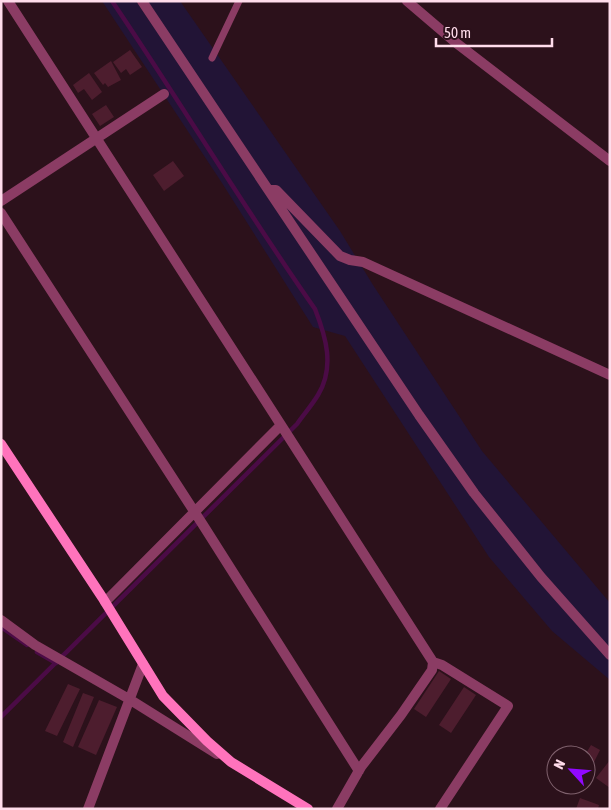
<svg xmlns="http://www.w3.org/2000/svg" width="611" height="810" viewBox="0 0 611 810" font-family="'Asap Condensed',sans-serif">
	<style>
		.green { fill: #221436 }
		.lines { fill: none; stroke-linecap: round; stroke-linejoin: round }
		.stream { stroke: #4b0b46; stroke-width: 4.5 }
		.building { fill: #4d1d2e }
		.lane { stroke: #8b3c64; stroke-width: 7 }
		.street { stroke: #8b3c64; stroke-width: 10 }
		.secondary { stroke: #ff73bc; stroke-width: 10 }
	</style>
	<rect width="100%" height="100%" fill="#2c111b"/>
	<path class="green" d="M 102,1 L 136,1 L 165,43 L 146,1 L 180,1 L 340,231 L 373,285 L 482,451 L 610,603 L 610,680 L 552,631 L 489,557 L 345,336 L 313,327 L 222,183 Z"/>
	<g class="lines">
		<path class="stream" d="M 1,627 L 27,645
			M 37,652 L 56,663
			M 1,717 L 297,424 C 304,414 312,405 318,395 C 335,367 326,337 315,309 C 244,208 181,103 112,1"/>
	</g>
	<path class="building" d="M 130,50 L 142,67 L 130,75 L 126,69 L 121,73 L 113,62 Z
		M 111,61 L 121,80 L 108,87 L 105,83 L 103,85 L 94,73 Z
		M 89,73 L 102,92 L 92,100 L 84,89 L 78,93 L 73,85 Z
		M 106,105 L 114,117 L 100,126 L 92,114 Z
		M 173,161 L 184,176 L 164,191 L 153,175 Z
		M 439,671 L 451,679 L 426,717 L 414,709 Z
		M 68,684 L 80,689 L 57,736 L 45,731 Z
		M 464,687 L 476,695 L 451,733 L 439,725 Z
		M 83,693 L 94,697 L 73,747 L 63,742 Z
		M 99,700 L 117,707 L 96,755 L 78,747 Z
		M 591,745 L 600,750 L 594,762 L 585,755 Z
		M 610,760 L 610,788 L 596,778 Z
		M 580,798 L 599,805 L 598,809 L 576,809 Z"/>
	<g class="lines">
		<path class="lane" d="M 212,58 L 239,1"/>
		<path class="street" d="M 8,1 L 281,425 L 105,602
			M 142,1 L 419,415 L 474,493 L 541,577 L 610,655
			M 407,1 L 455,42 L 610,161
			M 269,190 L 276,190 L 340,256 L 350,260 L 363,262 L 610,375
			M 1,201 L 164,94
			M 1,213 L 203,525 L 359,771
			M 281,425 L 433,662 L 432,670 L 401,715 L 361,767 L 337,809
			M 1,620 L 35,645 L 129,699 L 217,754
			M 433,662 L 442,665 L 508,706 L 440,809
			M 88,809 L 143,664"/>
		<path class="secondary" d="M 1,444 L 102,597 L 163,696 L 207,741 L 231,762 L 308,809"/>
	</g>
	<rect width="611" height="810" fill="none" stroke="#ffdceb" stroke-width="5"/>
	<g transform="translate(571 770) rotate(296)"><circle r="24" fill="#2c111b" stroke="#80626e"/>
	<path d="M0-4L9 19L0 12L-9 19Z" fill="#9108ff"/>
	<text y="-8" font-size="14" font-weight="bold" text-anchor="middle" fill="#ffdceb">N</text>
	</g>
	<path d="M436 38v8h116v-8" fill="none" stroke="#ffdceb" stroke-width="2.5"/>
	<text x="444" y="38" font-size="15" fill="#ffdceb" stroke="#2c111b" stroke-width="4" paint-order="stroke">50 m</text>
</svg>
